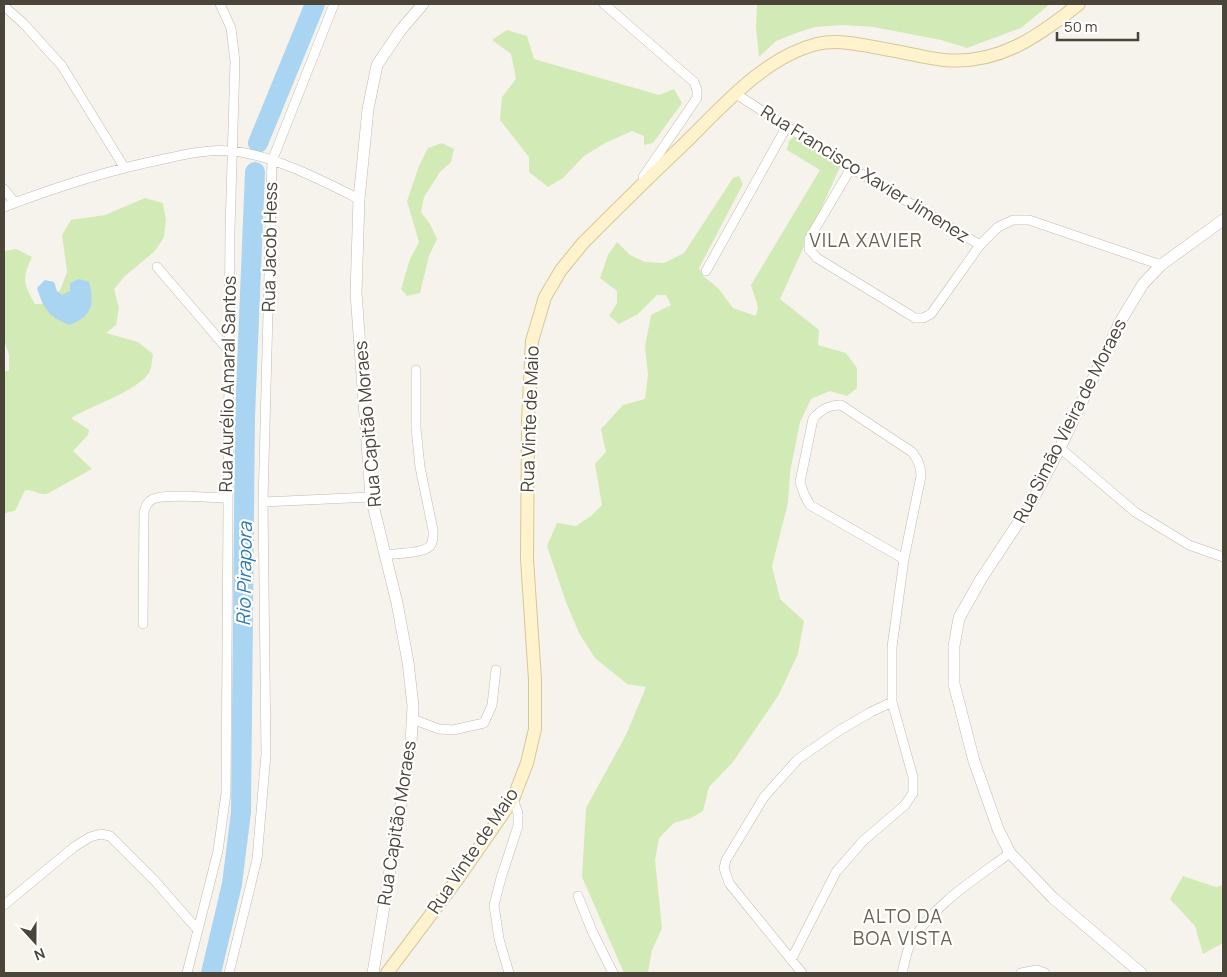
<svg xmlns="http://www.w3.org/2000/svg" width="1227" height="977" viewBox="0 0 1227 977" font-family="Manrope,sans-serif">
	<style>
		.green { fill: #d2eab5 }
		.water { fill: #a9d4f2 }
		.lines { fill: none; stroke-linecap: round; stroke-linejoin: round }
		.river { stroke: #a9d4f2; stroke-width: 20 }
		.minor-casing { stroke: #c2bbae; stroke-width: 10 }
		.tertiary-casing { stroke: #c2bbae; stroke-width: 12 }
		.secondary-casing { stroke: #d6c79b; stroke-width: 14 }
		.minor { stroke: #fff; stroke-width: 9 }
		.tertiary { stroke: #fff; stroke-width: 11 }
		.secondary { stroke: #fff3cd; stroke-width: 12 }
		.labels { text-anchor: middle; stroke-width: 4.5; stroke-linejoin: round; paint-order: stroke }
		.street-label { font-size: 18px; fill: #4b4439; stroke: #fff }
		.neighbourhood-label { font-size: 19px; letter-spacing: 1px; fill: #6e6250; stroke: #fff }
		.water-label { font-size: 19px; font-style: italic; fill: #2e7ab2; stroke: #fff }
	</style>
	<rect width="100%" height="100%" fill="#f6f3ec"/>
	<path class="green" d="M 757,4 L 1050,4 L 1021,28 L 967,48 L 941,40 L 874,27 L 843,25 L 815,27 L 799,32 L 776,41 L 759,57 L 756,27 Z
		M 507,30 L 527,36 L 534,59 L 659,95 L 674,89 L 682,103 L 653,143 L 644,145 L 644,136 L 632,131 L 605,143 L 584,156 L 563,178 L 548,187 L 529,172 L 529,157 L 500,120 L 502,97 L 516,79 L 511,54 L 492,40 Z
		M 795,136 L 840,167 L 780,299 L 819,330 L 818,345 L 846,353 L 857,368 L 857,388 L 847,396 L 830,391 L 811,399 L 800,422 L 790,472 L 788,503 L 772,566 L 780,599 L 804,621 L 798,654 L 778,696 L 733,762 L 709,787 L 703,811 L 691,818 L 674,823 L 659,838 L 655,860 L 662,928 L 652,950 L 648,972 L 624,973 L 582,877 L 586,808 L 626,735 L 646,687 L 627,684 L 595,658 L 579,633 L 566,602 L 547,546 L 557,523 L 576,526 L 591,516 L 602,505 L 595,464 L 606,452 L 601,429 L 623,405 L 645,399 L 648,375 L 645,347 L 651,315 L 671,305 L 666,295 L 657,295 L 638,314 L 619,324 L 609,316 L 617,303 L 617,291 L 600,278 L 608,255 L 617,242 L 630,255 L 645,262 L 664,263 L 684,253 L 733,178 L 739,176 L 743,184 L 699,268 L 703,276 L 718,288 L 733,308 L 756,316 L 758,307 L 751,285 L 820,170 L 787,150 L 789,141 Z
		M 442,143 L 454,149 L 451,162 L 440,172 L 424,197 L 421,212 L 430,224 L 437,239 L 429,256 L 420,293 L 407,296 L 401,289 L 410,259 L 419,242 L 407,201 L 419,166 L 428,148 Z
		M 145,198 L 163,203 L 166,220 L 164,237 L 155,251 L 125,276 L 114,289 L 119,308 L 116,325 L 106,333 L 138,342 L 153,354 C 152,359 152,368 149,373 C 137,391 91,406 71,418 L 89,430 L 88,435 L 73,451 L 92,469 L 47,494 C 38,495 33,489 25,490 L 15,511 L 9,512 L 4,514 L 4,371 L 9,371 L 9,355 L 4,340 L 4,251 L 16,249 L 32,257 C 22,279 23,283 35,304 L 52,304 L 61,288 L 67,272 L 62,235 L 71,220 L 105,215 Z
		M 1183,876 L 1216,887 L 1223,885 L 1223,943 L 1203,954 L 1195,926 L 1170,899 Z"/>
	<path class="water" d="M 79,279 L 89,282 C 95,304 92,316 70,325 C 49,317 44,310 37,288 L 45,280 L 54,282 L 57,291 L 62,295 L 70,291 L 70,283 Z"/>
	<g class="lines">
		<path class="river" d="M 258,143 L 315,4
			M 211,973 L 232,884 L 241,812 L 245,416 L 255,172"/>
		<defs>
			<path id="minor" d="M 604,4 L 694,82 L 697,90 L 697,98 L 643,177
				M 4,6 L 24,24 L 62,66 L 124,167
				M 736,94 L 851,168 L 980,245 L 998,227 L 1013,220 L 1029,220 L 1161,265
				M 851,168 L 809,239 L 809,249 L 817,258 L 915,318 L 923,318 L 931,314 L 980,245
				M 4,189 L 15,203
				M 4,207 C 56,187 109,170 164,159 C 186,154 208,149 231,151 C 271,154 323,181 359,199
				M 157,267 L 229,351
				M 706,271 L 787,126
				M 1060,448 L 1135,512 L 1189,545 L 1223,557
				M 263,502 L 371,497
				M 385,555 C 396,553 423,554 430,546 C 434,541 433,535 433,530 L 420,467 L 416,428 L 416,370
				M 143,624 L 144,512 C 146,506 147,502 153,499 C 168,493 209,498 227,498
				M 412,719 L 439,729 L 453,730 L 484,723 L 492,705 L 496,670
				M 578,896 L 592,931 L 613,973
				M 4,905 L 74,847 L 90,837 L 101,834 L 110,836 L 155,881 L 197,929
				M 791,960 L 836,872 L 863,841 L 905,805 L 913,793 L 913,777 L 892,702 L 892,647 L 904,559 L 921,476 C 921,466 918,460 912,452 L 841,405 C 829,405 821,409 813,419 L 800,482 L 804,494 L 810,505 L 904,559
				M 187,973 L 218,851 L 226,793 L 230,229 L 235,61 L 231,28 L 220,4
				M 229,973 L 257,859 L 266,754 L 263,502 L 272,161 L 334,4
				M 509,973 L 499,939 L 494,905 L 501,878 L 518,826 L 518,813 L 513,799
				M 802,973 L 729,883 L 724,868 L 726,860 L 764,797 L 798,759 L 840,730 L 871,712 L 892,702
				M 902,973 C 904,965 906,955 909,947 C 928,908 975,879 1010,853
				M 1021,973 L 1037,970 L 1045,973"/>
			<path id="tertiary" d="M 373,973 L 411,743 L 413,706 L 408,662 L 397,603 L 371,497 L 356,293 L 359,199 L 368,109 L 377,65 L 400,31 L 423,4
				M 1141,973 L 1053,898 L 1010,853 L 998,829 L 974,761 L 954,684 L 954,646 L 959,618 L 981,579 L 1030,505 L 1060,448 L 1120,322 L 1143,284 L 1161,265 L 1223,220"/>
			<path id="secondary" d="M 387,973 L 459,877 L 513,799 L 527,763 L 535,729 L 535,680 L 527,559 L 528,420 L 532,341 L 545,297 L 561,270 L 583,243 C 616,210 649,177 683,145 C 721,108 764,57 817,44 C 838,39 863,45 884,49 C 904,52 924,58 944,60 C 1000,65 1038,36 1079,4"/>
		</defs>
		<use href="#minor" class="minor-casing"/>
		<use href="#tertiary" class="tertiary-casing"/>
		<use href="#secondary" class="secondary-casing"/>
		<use href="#minor" class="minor"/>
		<use href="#tertiary" class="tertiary"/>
		<use href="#secondary" class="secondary"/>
	</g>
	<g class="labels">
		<g class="street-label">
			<text transform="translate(865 174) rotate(32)" y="6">Rua Francisco Xavier Jimenez</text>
			<text transform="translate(270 247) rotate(-89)" y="6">Rua Jacob Hess</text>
			<text transform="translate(228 384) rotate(-89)" y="6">Rua Aurélio Amaral Santos</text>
			<text transform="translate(530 419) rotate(-88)" y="6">Rua Vinte de Maio</text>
			<text transform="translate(1070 421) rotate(-63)" y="6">Rua Simão Vieira de Moraes</text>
			<text transform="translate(368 424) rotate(-95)" y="6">Rua Capitão Moraes</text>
			<text transform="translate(397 823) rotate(-81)" y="6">Rua Capitão Moraes</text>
			<text transform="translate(473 851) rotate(-56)" y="6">Rua Vinte de Maio</text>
		</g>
		<g class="neighbourhood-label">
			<text x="866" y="247">VILA XAVIER</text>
			<text x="903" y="923">ALTO DA<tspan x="903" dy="22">BOA VISTA</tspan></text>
		</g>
		<g class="water-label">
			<text transform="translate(244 574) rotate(-89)" y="7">Rio Pirapora</text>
		</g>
	</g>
	<rect width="1227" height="977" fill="none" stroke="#4b4439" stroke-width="10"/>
	<g transform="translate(35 942) rotate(159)" stroke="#ffffff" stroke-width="4" paint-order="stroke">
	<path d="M0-4L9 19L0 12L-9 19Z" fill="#4b4439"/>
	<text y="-8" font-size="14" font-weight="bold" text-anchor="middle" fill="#4b4439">N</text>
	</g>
	<path d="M1057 32v8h81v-8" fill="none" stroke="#4b4439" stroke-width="2.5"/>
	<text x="1064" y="32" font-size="15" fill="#4b4439" stroke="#ffffff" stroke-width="4" paint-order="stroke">50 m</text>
</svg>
